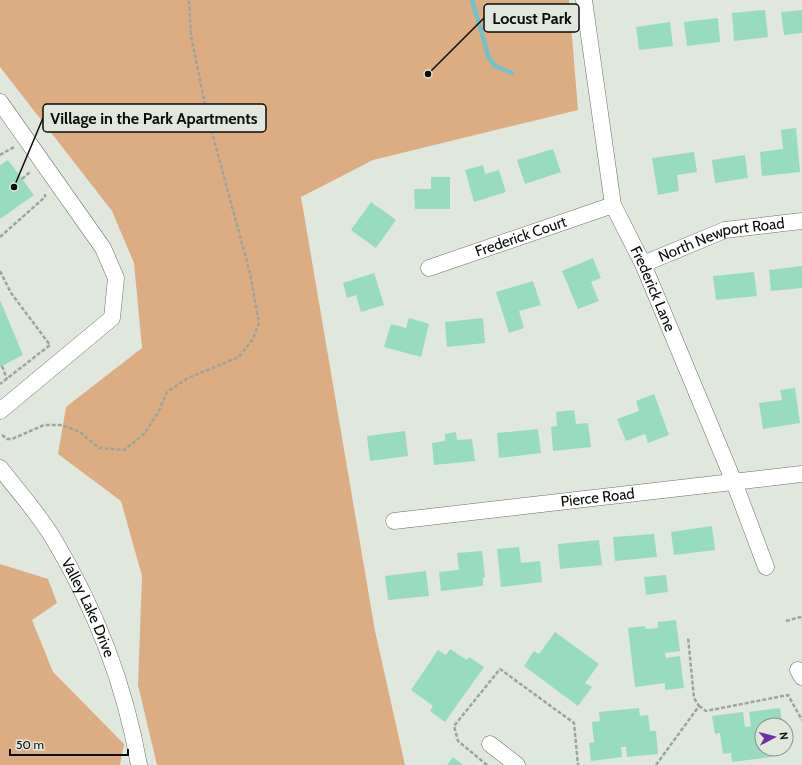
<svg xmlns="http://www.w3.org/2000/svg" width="802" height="765" viewBox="0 0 802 765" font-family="Cabin,sans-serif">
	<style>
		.green { fill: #dcad83 }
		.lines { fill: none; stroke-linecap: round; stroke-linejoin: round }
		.stream { stroke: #73c2c8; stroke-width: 4.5 }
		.building { fill: #98dcc0 }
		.minor-casing { stroke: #6c7268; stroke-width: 17 }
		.path { stroke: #9fa49b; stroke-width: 2.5; stroke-dasharray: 4 2; stroke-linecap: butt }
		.minor { stroke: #fff; stroke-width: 16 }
		.labels { text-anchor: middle; stroke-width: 3.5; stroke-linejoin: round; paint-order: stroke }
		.street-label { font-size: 15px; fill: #0a0c09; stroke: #e0e7dc }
		.leader { fill: none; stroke: #0a0c09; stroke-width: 1.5 }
		.callout-dot { fill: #0a0c09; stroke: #e0e7dc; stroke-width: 1.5 }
		.callout { fill: #e0e7dc; stroke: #0a0c09; stroke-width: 1.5 }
		.callout-label { font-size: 16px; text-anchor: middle; font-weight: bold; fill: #0a0c09 }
	</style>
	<rect width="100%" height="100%" fill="#e0e7dc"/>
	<path class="green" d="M 0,0 L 569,0 L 578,110 L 373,160 L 301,197 L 375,631 L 405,765 L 157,765 L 138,685 L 142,576 L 121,501 L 58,454 L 66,407 L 142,348 L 134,263 L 112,211 L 0,67 Z
		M 0,564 L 48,579 L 57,603 L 32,620 L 53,672 L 124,744 L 120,765 L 0,765 Z"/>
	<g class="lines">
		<path class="stream" d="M 472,0 L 489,58 L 495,66 L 512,73"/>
	</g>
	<path class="building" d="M 765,10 L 768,37 L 734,41 L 732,13 Z
		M 802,10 L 802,33 L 784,35 L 781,12 Z
		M 718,18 L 720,42 L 687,46 L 684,22 Z
		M 670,22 L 673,46 L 639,50 L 636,27 Z
		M 796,128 L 800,172 L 762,176 L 760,152 L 783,149 L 781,130 Z
		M 553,149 L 561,172 L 525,184 L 517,160 Z
		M 694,152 L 697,172 L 677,175 L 679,191 L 658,195 L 652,158 Z
		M 745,155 L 748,178 L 715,183 L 712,160 Z
		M 8,160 L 34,195 L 0,219 L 0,165 Z
		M 483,165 L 485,174 L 499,170 L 506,192 L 474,202 L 465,170 Z
		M 431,177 L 450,177 L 450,209 L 415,209 L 414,189 L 431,189 Z
		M 371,202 L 396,220 L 376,248 L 351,230 Z
		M 593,258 L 601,278 L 591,282 L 599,301 L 578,309 L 562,271 Z
		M 802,266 L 802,288 L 771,291 L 769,270 Z
		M 754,272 L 757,296 L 716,300 L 713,276 Z
		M 374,273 L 384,305 L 361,312 L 356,295 L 347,298 L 343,283 Z
		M 533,281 L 541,305 L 519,311 L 524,328 L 509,333 L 496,292 Z
		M 0,300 L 23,355 L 0,367 Z
		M 409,318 L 429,324 L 421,357 L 384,347 L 391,324 L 406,328 Z
		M 483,318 L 485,343 L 447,347 L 445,322 Z
		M 795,388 L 800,423 L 763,429 L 759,403 L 782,400 L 780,390 Z
		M 654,394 L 669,435 L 648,443 L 645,434 L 626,441 L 617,419 L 639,411 L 636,401 Z
		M 574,410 L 576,424 L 588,423 L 591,447 L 553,451 L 551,427 L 557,426 L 556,412 Z
		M 538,429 L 541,453 L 499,458 L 497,433 Z
		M 405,431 L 408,456 L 370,461 L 367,436 Z
		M 456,432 L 457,440 L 472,439 L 475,461 L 434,465 L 432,443 L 445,441 L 445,434 Z
		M 712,526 L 715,550 L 674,555 L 671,532 Z
		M 654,534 L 657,557 L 615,561 L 613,537 Z
		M 599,540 L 602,565 L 560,569 L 558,544 Z
		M 519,547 L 521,563 L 540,561 L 542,582 L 501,587 L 497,549 Z
		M 482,551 L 485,577 L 483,578 L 483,586 L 441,591 L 439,572 L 459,570 L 457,553 Z
		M 426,571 L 429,596 L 388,600 L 385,576 Z
		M 666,575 L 668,592 L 646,595 L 644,577 Z
		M 676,620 L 680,651 L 665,653 L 666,658 L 680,656 L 684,688 L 665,690 L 665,683 L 635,687 L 628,628 L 645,626 L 646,629 L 658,628 L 658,622 Z
		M 555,632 L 599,664 L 585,683 L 592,687 L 578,706 L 524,666 L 534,651 L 539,654 Z
		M 450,649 L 467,660 L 469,657 L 484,667 L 445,722 L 430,711 L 433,706 L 411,690 L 438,650 L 446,655 Z
		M 639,708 L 640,716 L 648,715 L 650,731 L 656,731 L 658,754 L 627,757 L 626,747 L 621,747 L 622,757 L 591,761 L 589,743 L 594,742 L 592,722 L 600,721 L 599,712 Z
		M 780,708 L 782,725 L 762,725 L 762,749 L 771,749 L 772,757 L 732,762 L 731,753 L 723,754 L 720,733 L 715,734 L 712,716 L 743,712 L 745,727 L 751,726 L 749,712 Z
		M 453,757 L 463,765 L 447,765 Z"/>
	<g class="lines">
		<defs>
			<g id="minor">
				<path id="s1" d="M 584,0 L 613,205 L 643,264 L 734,482 L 766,567"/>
				<path d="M 0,102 L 103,248 L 116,278 L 112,318 L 0,411"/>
				<path id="s2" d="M 643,264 L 725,230 L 802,221"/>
				<path id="s3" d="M 429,268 L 613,205"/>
				<path id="s4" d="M 0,468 C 18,491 38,513 53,538 C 95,608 125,685 139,765"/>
				<path id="s5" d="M 394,521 L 802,474"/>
				<path d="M 798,670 L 802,677"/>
				<path d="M 490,744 L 517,765"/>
			</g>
		</defs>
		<use href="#minor" class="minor-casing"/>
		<path class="path" d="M 0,155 L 14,147
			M 22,179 L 31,171
			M 0,237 L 45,197 L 45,194
			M 0,271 L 11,293 L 50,345 L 0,384
			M 2,366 L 7,379
			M 2,435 L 7,439 L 12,439 L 44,425 L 62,425 L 80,432 L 99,448 L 124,450 L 144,434 L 158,413 L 167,392 L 188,378 L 239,357 L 253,339 L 259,323 L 250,273 L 207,114 L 191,36 L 189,0
			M 786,621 L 800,617 L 802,620
			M 699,706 L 706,711 L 788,695 L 802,720
			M 487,765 L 458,741 L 454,726 L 500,669 L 574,723 L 578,765
			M 656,765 L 699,706 L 694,698 L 688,637"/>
		<use href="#minor" class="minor"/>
	</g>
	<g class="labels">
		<g class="street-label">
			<text dy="5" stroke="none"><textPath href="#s3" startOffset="97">Frederick Court</textPath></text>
			<text dy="5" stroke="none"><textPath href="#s2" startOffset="83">North Newport Road</textPath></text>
			<text dy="5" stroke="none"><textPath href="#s1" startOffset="300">Frederick Lane</textPath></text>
			<text dy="5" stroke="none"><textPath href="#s5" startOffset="205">Pierce Road</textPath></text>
			<text dy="5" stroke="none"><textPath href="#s4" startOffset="166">Valley Lake Drive</textPath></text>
		</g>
	</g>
	<path class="leader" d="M428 74L484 18M14 187L43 118"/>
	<g class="callout-dot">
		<circle cx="428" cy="74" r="4"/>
		<circle cx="14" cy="187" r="4"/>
	</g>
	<g class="callout">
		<rect x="484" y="4" width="95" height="28" rx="4"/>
		<rect x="43" y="104" width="223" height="28" rx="4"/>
	</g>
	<g class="callout-label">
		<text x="532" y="24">Locust Park</text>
		<text x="154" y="124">Village in the Park Apartments</text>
	</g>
	<g transform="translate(774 737) rotate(83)"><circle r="19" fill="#e0e7dc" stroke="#8a8f88"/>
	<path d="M0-3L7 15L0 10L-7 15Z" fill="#702fa4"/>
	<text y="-6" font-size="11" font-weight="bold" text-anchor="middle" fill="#0a0c09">N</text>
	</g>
	<path d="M10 749v6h118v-6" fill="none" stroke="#0a0c09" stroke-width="2"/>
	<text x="16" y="749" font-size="12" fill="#0a0c09" stroke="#e0e7dc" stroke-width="3" paint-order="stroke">50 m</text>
</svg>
